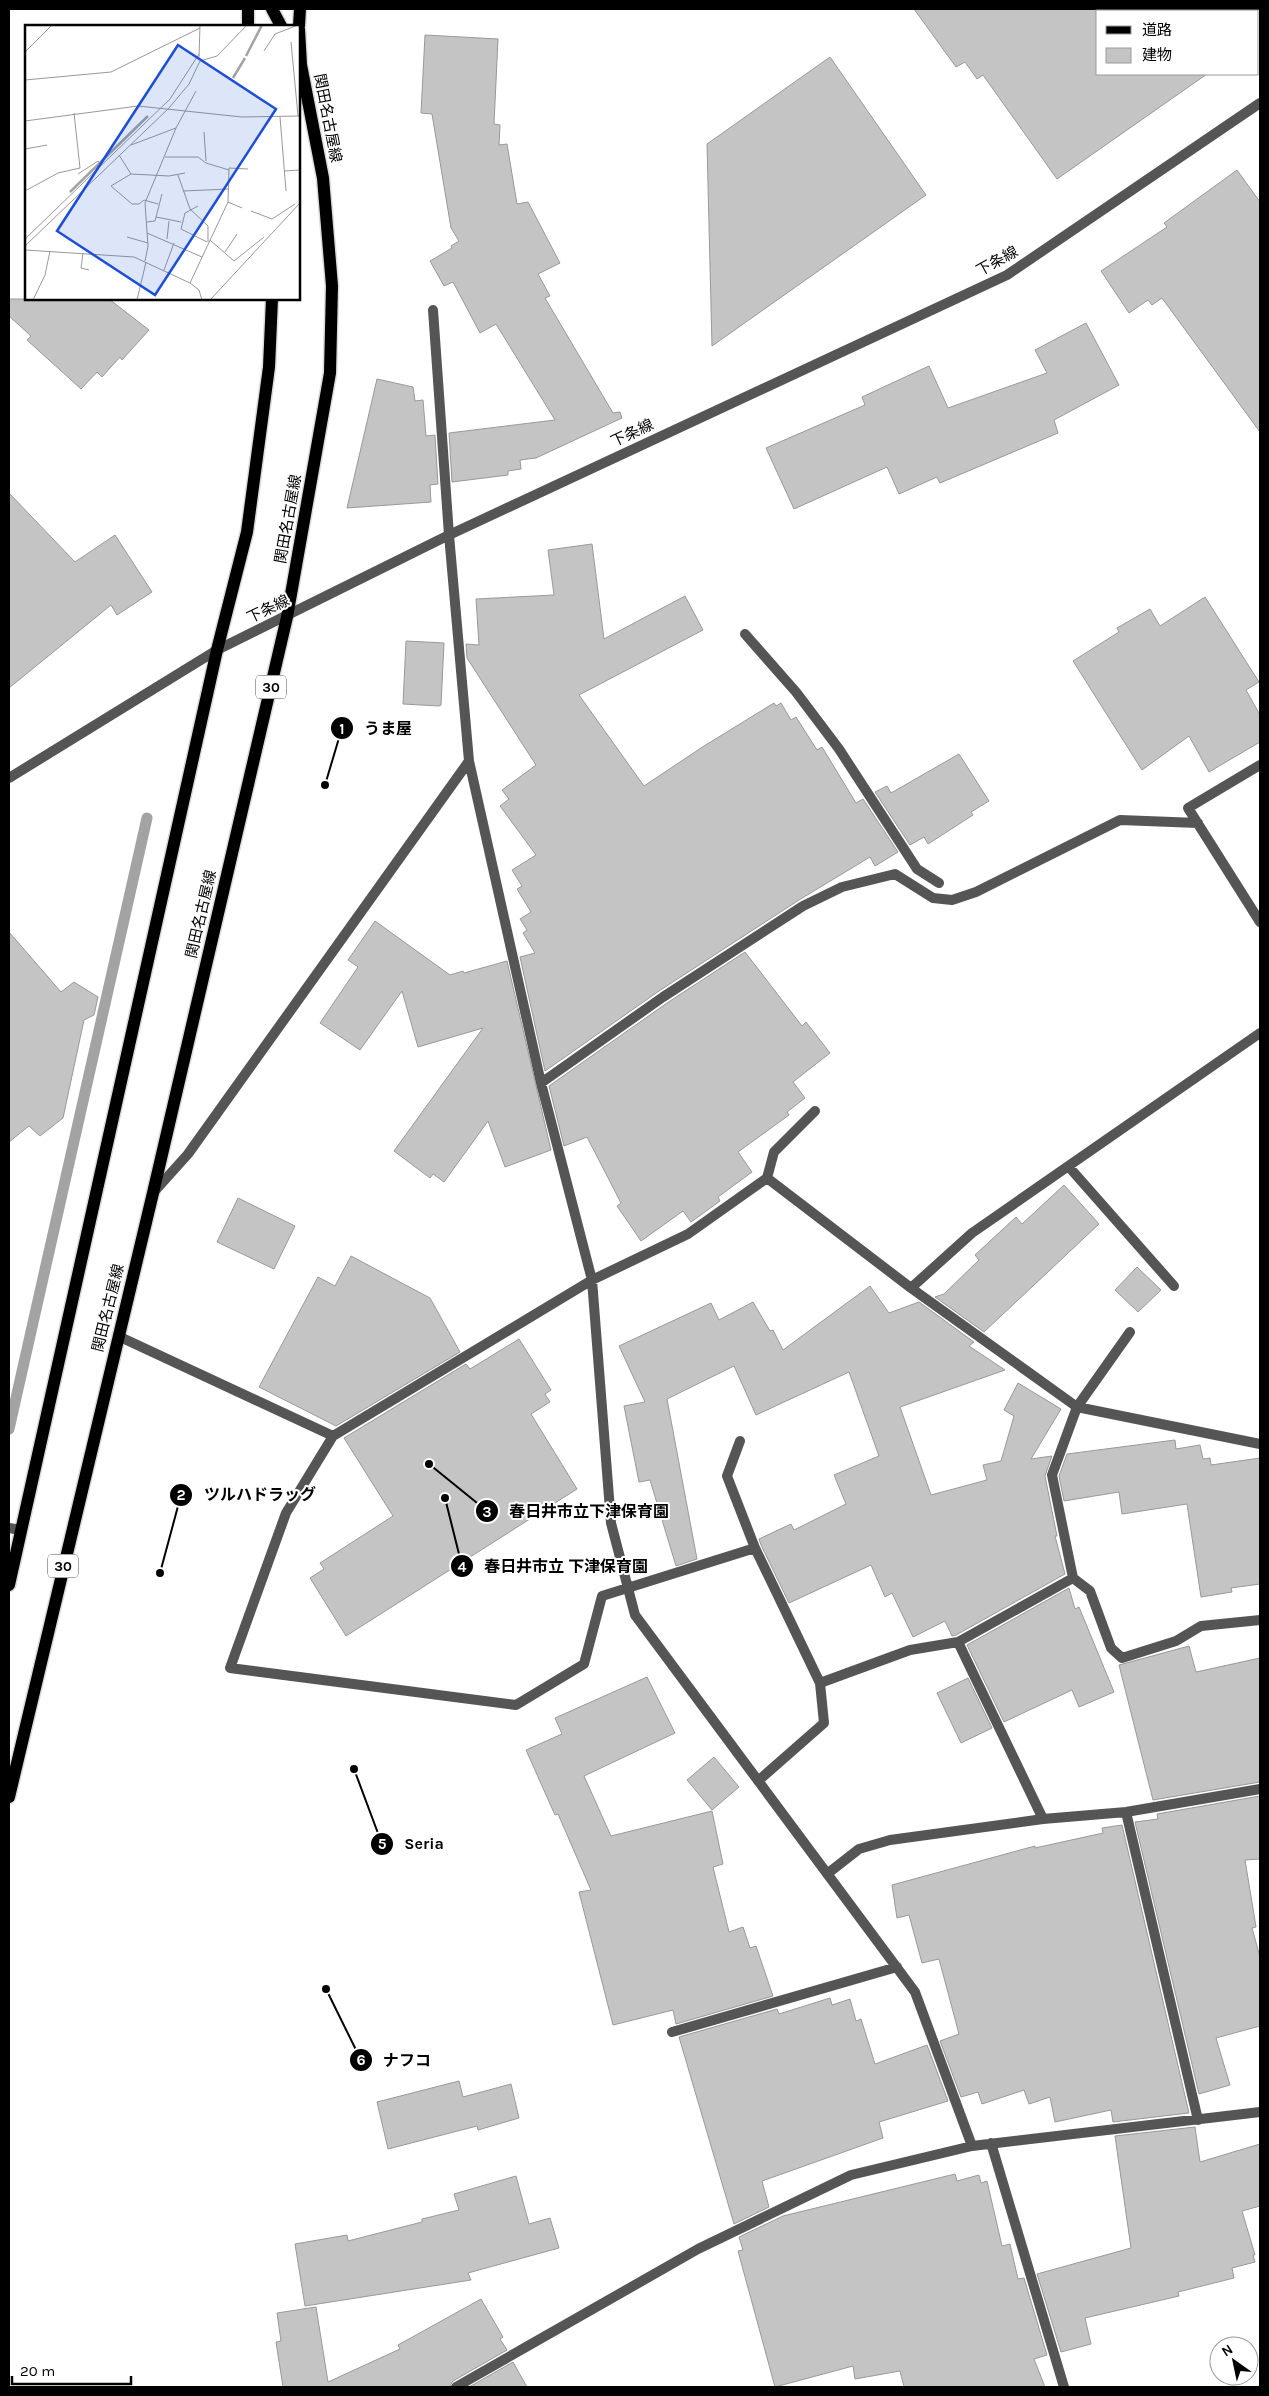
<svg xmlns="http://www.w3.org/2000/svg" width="1269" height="2396" viewBox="0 0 1269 2396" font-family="Karla,'Noto Sans JP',sans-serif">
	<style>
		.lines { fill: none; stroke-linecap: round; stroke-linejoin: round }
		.stream { stroke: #a3a3a3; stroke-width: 11 }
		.building { fill: #c4c4c4; stroke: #999 }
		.primary-casing { stroke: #dbdbdb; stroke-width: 15 }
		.minor { stroke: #555; stroke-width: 10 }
		.tertiary { stroke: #555; stroke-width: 10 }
		.primary { stroke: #000; stroke-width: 12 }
		.labels { text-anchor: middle; stroke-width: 4; stroke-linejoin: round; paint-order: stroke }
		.shield { fill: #fff; stroke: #4c4c4c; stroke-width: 1 }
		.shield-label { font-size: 14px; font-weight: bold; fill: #000 }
		.street-label { font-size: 15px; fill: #000; stroke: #fff }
		.inset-river { fill: none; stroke: #a3a3a3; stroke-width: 2.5 }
		.inset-road { fill: none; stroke: #999; stroke-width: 1 }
		.view { fill: #1d4ed8; fill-opacity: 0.15; stroke: #1d4ed8; stroke-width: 2.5 }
		.inset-edge { fill: none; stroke: #000; stroke-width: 2.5 }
		.leader { fill: none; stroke: #000; stroke-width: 2 }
		.callout-dot { fill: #000; stroke: #fff; stroke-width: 2 }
		.mark-label { font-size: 15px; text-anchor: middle; font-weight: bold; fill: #fff }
		.callout-label { font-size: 16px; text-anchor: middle; font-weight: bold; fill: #000; stroke: #fff; stroke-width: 4; stroke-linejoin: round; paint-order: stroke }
	</style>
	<rect width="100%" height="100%" fill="#fff"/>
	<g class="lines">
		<path class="stream" d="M 9,1429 L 147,818"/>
	</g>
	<path class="building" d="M 914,9 L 1098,9 L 1098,74 L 1207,74 L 1057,179 L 983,75 L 977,79 L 965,62 L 956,67 Z
		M 425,35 L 498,39 L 494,124 L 500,125 L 499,145 L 507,144 L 517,204 L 528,202 L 560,263 L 538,274 L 550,296 L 545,298 L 613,413 L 620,412 L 622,418 L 536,458 L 520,460 L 521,469 L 508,471 L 508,475 L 452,482 L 449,433 L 555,420 L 496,324 L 480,333 L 453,282 L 444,286 L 430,261 L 452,248 L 451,246 L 459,241 L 451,228 L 432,114 L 421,113 Z
		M 830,57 L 926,195 L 712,346 L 707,144 Z
		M 1237,170 L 1260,202 L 1260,432 L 1162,298 L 1152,305 L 1148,300 L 1129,313 L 1101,271 L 1167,227 L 1164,223 Z
		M 9,299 L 109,299 L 149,330 L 122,360 L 120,357 L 102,377 L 97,372 L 81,389 L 27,340 L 31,336 L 9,316 Z
		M 1086,323 L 1119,385 L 1054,420 L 1058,433 L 940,483 L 937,477 L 899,494 L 887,467 L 794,509 L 766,448 L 865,405 L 862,397 L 929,366 L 948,408 L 1047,373 L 1035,350 Z
		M 377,379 L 413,387 L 415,401 L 423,400 L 426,436 L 435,435 L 438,484 L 430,485 L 431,502 L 347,508 Z
		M 9,493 L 75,562 L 115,535 L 152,592 L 117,615 L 111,605 L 9,688 Z
		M 592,544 L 604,639 L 685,596 L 703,630 L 579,695 L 644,786 L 704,746 L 774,703 L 776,706 L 781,703 L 791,720 L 796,717 L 817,750 L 822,747 L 856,803 L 863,799 L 898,852 L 875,866 L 870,857 L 799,900 L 659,991 L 545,1071 L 520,957 L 535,953 L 523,933 L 527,930 L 520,919 L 531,912 L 517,889 L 522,886 L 512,870 L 536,855 L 500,806 L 509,799 L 502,790 L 536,765 L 467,658 L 466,644 L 479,645 L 476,599 L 554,595 L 548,550 Z
		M 1205,597 L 1259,682 L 1246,690 L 1260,715 L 1260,742 L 1209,772 L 1189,736 L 1142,770 L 1073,661 L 1119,632 L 1117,628 L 1150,609 L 1160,626 Z
		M 406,641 L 444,643 L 441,705 L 439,706 L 403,704 Z
		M 959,754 L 989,801 L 971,812 L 973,815 L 928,844 L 924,837 L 910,845 L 875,792 L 887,786 L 891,793 Z
		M 375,921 L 450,975 L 463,971 L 464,973 L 507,961 L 551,1150 L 505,1167 L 488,1121 L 444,1182 L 433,1174 L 430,1178 L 394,1151 L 483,1028 L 418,1047 L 402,991 L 360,1050 L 320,1023 L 358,967 L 348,960 Z
		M 9,932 L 61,992 L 74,982 L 98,997 L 94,1015 L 84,1020 L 63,1118 L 40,1136 L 29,1126 L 9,1142 Z
		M 745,952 L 802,1026 L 806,1022 L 830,1053 L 793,1082 L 805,1098 L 787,1112 L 789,1115 L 738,1152 L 752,1172 L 718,1197 L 720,1201 L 691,1222 L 683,1211 L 641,1241 L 617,1206 L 621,1203 L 587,1137 L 564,1146 L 549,1086 L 667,1003 Z
		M 1064,1185 L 1099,1224 L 984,1332 L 935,1297 L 944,1294 L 979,1260 L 975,1255 L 1016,1217 L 1022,1224 Z
		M 238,1198 L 295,1226 L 274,1269 L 217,1242 Z
		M 351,1256 L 430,1298 L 460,1352 L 336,1426 L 259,1387 L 318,1277 L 335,1286 Z
		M 1137,1267 L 1161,1290 L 1138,1312 L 1115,1290 Z
		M 870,1286 L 889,1313 L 919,1302 L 974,1342 L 969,1346 L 1005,1370 L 900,1407 L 931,1495 L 987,1480 L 983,1465 L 1001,1461 L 1014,1416 L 1004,1410 L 1018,1383 L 1061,1409 L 1031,1459 L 1052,1456 L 1045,1476 L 1057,1536 L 1055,1536 L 1065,1574 L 956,1635 L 952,1636 L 945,1621 L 913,1637 L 892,1593 L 885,1597 L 871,1565 L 789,1603 L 761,1545 L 759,1539 L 791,1524 L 794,1530 L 846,1504 L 834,1475 L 879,1456 L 849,1372 L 756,1415 L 734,1366 L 667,1399 L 697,1559 L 676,1566 L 650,1480 L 639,1482 L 624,1406 L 645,1402 L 619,1346 L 711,1303 L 719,1320 L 753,1302 L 770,1331 L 773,1330 L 783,1350 Z
		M 519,1339 L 551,1390 L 545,1394 L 550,1402 L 531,1414 L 577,1489 L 346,1636 L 310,1578 L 324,1569 L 320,1563 L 393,1516 L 344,1438 L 466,1364 L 470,1369 Z
		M 1175,1440 L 1176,1449 L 1200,1445 L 1203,1459 L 1210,1458 L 1211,1465 L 1260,1458 L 1260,1584 L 1231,1588 L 1232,1592 L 1201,1597 L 1187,1504 L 1122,1514 L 1119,1492 L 1064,1501 L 1059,1476 L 1067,1454 Z
		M 1069,1588 L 1075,1609 L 1079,1607 L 1114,1692 L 1079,1707 L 1072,1690 L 1004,1722 L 967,1645 Z
		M 1189,1646 L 1196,1672 L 1260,1658 L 1260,1782 L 1153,1800 L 1119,1665 Z
		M 647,1677 L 675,1733 L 584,1776 L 611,1836 L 712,1811 L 723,1864 L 713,1867 L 729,1932 L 743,1927 L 750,1948 L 756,1946 L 773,1996 L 676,2024 L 673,2010 L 613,2025 L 579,1892 L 591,1890 L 558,1814 L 555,1815 L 526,1750 L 562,1734 L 555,1718 Z
		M 968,1678 L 992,1728 L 961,1743 L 937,1693 Z
		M 714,1757 L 739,1787 L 712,1810 L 687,1780 Z
		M 1260,1796 L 1260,1859 L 1245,1860 L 1256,1927 L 1252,1928 L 1260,1957 L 1260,2026 L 1216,2038 L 1230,2085 L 1199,2094 L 1135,1822 L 1158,1819 L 1157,1814 Z
		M 1122,1825 L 1189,2113 L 1113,2122 L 1111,2110 L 1055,2122 L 1050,2097 L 1029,2104 L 1024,2090 L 982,2104 L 978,2092 L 961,2097 L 940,2041 L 959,2034 L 939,1959 L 922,1963 L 909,1915 L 897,1918 L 892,1885 L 1035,1846 L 1035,1848 L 1103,1833 L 1102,1828 Z
		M 830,1998 L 832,2005 L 850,1999 L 856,2021 L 861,2019 L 875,2064 L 927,2045 L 948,2101 L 879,2122 L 883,2138 L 762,2181 L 769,2207 L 734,2224 L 679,2037 L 777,2009 L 779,2014 Z
		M 459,2081 L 463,2097 L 511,2084 L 519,2118 L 478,2130 L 477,2126 L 388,2149 L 377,2102 Z
		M 1195,2127 L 1200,2162 L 1260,2144 L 1260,2206 L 1242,2211 L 1255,2255 L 1253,2255 L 1255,2262 L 1232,2268 L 1234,2278 L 1178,2292 L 1179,2296 L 1085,2318 L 1091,2344 L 1061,2352 L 1037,2274 L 1131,2248 L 1115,2136 Z
		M 955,2174 L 957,2181 L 979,2175 L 981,2183 L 987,2181 L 1002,2246 L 1010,2244 L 1018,2279 L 1024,2278 L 1047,2355 L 1034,2359 L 1045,2387 L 904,2387 L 900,2371 L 855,2379 L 853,2366 L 775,2387 L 738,2251 L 743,2250 L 739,2237 L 783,2216 Z
		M 516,2176 L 529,2224 L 550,2218 L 559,2248 L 468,2273 L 471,2280 L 305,2306 L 295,2244 L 347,2235 L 348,2241 L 422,2222 L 422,2219 L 459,2210 L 454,2194 Z
		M 481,2299 L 503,2337 L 500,2339 L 507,2350 L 453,2381 L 449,2387 L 283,2387 L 276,2342 L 281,2341 L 277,2313 L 316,2307 L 328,2382 L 400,2349 L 398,2345 Z
		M 513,2362 L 527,2387 L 469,2387 Z"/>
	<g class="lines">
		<defs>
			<path id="primary" d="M 248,9 L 248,26
				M 272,9 L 281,26
				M 299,26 L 300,9
				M 9,1585 L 217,650 L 247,532 L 269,367 L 272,299
				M 9,1797 L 153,1193 L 287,617 L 330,373 L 332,286 L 323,178 L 301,65 L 299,29"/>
		</defs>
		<use href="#primary" class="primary-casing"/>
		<path class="minor" d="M 433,310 L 449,535 L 469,761 L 541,1083 L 592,1280 L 611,1523 L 635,1615 L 915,1992 L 972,2146
			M 745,634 L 796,692 L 839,749 L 917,869 L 939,883
			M 1260,765 L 1188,808 L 1260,922
			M 541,1083 L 663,997 L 803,906 L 842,887 L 895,874 L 933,898 L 952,900 L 976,892 L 1120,820 L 1198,823
			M 1069,1167 L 1174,1286
			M 767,1178 L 911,1288 L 1077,1407 L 1260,1444
			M 153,1193 L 188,1154 L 469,761
			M 911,1288 L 972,1233 L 1260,1033
			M 1130,1332 L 1077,1407 L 1052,1475 L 1073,1578 L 1090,1591 L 1111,1648 L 1122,1658 L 1176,1641 L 1201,1626 L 1260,1620
			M 118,1336 L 333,1436
			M 740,1441 L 727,1476 L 755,1548 L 820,1683 L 824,1723 L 758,1781
			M 9,1528 L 21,1530
			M 755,1548 L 602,1596 L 584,1664 L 516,1705 L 230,1668 L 286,1513 L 333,1436 L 592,1280 L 688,1234 L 767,1178 L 774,1152 L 815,1111
			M 958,1642 L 1043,1819
			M 820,1683 L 910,1650 L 958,1642 L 1073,1578
			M 1126,1812 L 1198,2120
			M 827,1874 L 859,1849 L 890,1840 L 1043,1819 L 1126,1812 L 1260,1789
			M 672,2032 L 897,1967
			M 991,2143 L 1064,2387
			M 456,2387 L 698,2249 L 851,2175 L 972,2146 L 1260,2112"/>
		<path class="tertiary" d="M 9,778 L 217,650 L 449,535 L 1007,275 L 1260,103"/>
		<use href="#primary" class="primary"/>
	</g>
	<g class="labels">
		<g class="shield">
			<rect x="256" y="675.5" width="30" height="23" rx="4"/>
			<rect x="48" y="1554.5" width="30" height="23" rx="4"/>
		</g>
		<g class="shield-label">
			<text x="271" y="692">30</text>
			<text x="63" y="1571">30</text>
		</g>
		<g class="street-label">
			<text transform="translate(328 118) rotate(79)" y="5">関田名古屋線</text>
			<text transform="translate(997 261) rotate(-29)" y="5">下条線</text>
			<text transform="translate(632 433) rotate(-25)" y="5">下条線</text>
			<text transform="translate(288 519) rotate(-80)" y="5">関田名古屋線</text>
			<text transform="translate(268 609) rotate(-26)" y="5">下条線</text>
			<text transform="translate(201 914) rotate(-77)" y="5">関田名古屋線</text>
			<text transform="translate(108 1308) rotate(-76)" y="5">関田名古屋線</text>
		</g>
	</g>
	<g transform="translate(25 25)">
		<rect width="275" height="275" fill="#fff"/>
		<path class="inset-river" d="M 221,31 L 237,0M 208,53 L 220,33M 45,167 L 123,91"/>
		<path class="inset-road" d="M 266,17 L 273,91M 239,26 L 250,9 L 273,0M 0,27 L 27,0M 174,32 L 175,0M 0,55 L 86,47 L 175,3M 255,92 L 261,166M 0,96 L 113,81 L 217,92 L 275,91M 179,107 L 181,136M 106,120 L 151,103M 0,124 L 22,120M 94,130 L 106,149M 140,132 L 173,132 L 181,138 L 204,145M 259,146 L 275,145M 53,149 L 73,136 L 77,140M 153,150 L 165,184 L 183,201 L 183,217M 0,166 L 33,148 L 55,143 L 49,88M 158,166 L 204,164M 203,177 L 217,183M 133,179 L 119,175 L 114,179 L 107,179 L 86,161 L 106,149 L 144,151 L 160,148M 173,181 L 160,188 L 156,204 L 182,217M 226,186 L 247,194 L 270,179M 131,192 L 156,197M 122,197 L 130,196 L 137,169M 122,208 L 177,232M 102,212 L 123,218M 0,214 L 145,74 L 174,29M 142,214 L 144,196M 185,215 L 209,236 L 239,212M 0,221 L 144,83 L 164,59 L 175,36 L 192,31 L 222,0M 0,225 L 109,232 L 165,258 L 174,265 L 177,275M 200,227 L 212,209M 58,228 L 56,243 L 64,245M 120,236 L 123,221 L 120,178 L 151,103 L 171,66M 139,245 L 149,218M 165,258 L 203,177 L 204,143 L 223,144M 8,275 L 20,250 L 25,226M 112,275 L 121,237M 185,275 L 275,178"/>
		<path class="view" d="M 153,20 L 251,84 L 130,270 L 32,206 Z"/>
		<rect width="275" height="275" class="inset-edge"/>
	</g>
	<path class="leader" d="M325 785L342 728M160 1573L181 1495M429 1464L487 1511M445 1498L462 1566M354 1769L382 1844M326 1989L361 2060"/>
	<g class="callout-dot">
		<circle cx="325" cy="785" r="5"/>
		<circle cx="160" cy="1573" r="5"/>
		<circle cx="429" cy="1464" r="5"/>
		<circle cx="445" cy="1498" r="5"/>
		<circle cx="354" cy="1769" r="5"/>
		<circle cx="326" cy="1989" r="5"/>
		<circle cx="342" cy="728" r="12"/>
		<circle cx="181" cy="1495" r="12"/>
		<circle cx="487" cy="1511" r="12"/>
		<circle cx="462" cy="1566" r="12"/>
		<circle cx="382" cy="1844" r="12"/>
		<circle cx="361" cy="2060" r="12"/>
	</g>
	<g class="mark-label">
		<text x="342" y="734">1</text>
		<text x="181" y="1500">2</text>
		<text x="487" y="1517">3</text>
		<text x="462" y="1572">4</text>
		<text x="382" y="1849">5</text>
		<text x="361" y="2065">6</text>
	</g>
	<g class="callout-label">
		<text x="388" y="734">うま屋</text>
		<text x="260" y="1500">ツルハドラッグ</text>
		<text x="589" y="1517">春日井市立下津保育園</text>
		<text x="566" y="1572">春日井市立 下津保育園</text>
		<text x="424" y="1849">Seria</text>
		<text x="407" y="2066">ナフコ</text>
	</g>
	<rect width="1269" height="2396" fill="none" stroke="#000000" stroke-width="20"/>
	<rect x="1096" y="10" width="162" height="65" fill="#ffffff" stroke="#999999"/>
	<rect x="1106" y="26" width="25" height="8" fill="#000000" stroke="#999999"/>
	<text x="1142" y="35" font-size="15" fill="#000000">道路</text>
	<rect x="1106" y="48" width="25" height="15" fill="#c4c4c4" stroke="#999999"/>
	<text x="1142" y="60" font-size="15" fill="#000000">建物</text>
	<g transform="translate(1234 2361) rotate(327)"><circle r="24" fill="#ffffff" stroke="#999999"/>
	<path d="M0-4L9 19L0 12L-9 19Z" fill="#000000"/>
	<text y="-8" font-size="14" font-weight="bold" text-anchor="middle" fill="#000000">N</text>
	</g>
	<path d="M12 2376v8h119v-8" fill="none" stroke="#000000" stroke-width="2.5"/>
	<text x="20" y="2376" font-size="15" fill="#000000" stroke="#ffffff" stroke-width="4" paint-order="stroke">20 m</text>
</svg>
